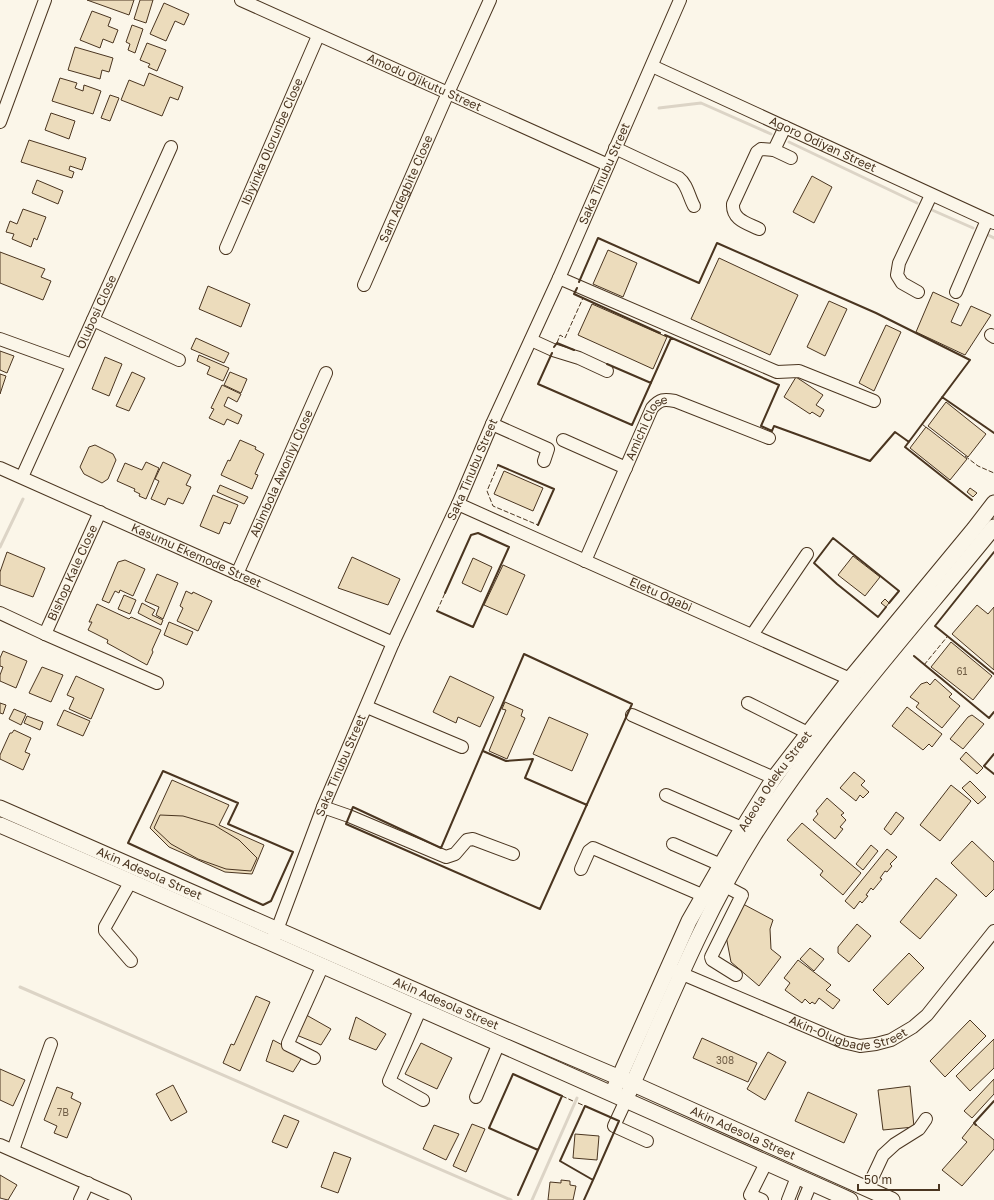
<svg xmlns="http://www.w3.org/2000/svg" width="994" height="1200" viewBox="0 0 994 1200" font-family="'Golos Text',sans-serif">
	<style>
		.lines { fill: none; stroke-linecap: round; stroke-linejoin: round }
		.stream { stroke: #dcd4c6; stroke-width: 3 }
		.building { fill: #ecdcbc; stroke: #4a3520 }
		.minor-casing { stroke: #4a3520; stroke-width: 14 }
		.major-casing { stroke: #4a3520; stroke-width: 17 }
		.minor { stroke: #fbf6e9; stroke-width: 12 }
		.major { stroke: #fbf6e9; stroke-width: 15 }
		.fence { stroke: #4a3520; stroke-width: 1; stroke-dasharray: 5 2; stroke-linecap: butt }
		.wall { stroke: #4a3520; stroke-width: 2 }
		.labels { text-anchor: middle; stroke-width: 3; stroke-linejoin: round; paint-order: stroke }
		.number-label { font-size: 10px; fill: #725f47 }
		.street-label { font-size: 12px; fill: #4a3520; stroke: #fbf6e9 }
	</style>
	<rect width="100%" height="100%" fill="#fbf6e9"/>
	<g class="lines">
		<path class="stream" d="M 659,108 L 701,103 L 771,134
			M 789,142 L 917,203
			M 932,210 L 973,228
			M 988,235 L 994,238
			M 0,547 L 23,499
			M 20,987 L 511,1200
			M 532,1200 L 577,1098"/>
	</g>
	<path class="building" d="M 87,0 L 134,0 L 129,15 Z
		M 140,0 L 153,0 L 146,23 L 134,19 Z
		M 164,3 L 189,14 L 184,25 L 175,21 L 166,41 L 150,34 Z
		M 92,11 L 111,18 L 108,26 L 118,30 L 113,43 L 103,39 L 100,48 L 80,40 Z
		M 132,25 L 143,29 L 135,53 L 128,50 L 130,44 L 126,42 Z
		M 147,43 L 166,50 L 157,71 L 148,67 L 150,64 L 140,60 Z
		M 75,47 L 113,58 L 109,72 L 102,70 L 100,79 L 68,70 Z
		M 149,73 L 183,87 L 178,100 L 170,97 L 162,116 L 121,100 L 129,80 L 144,86 Z
		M 60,78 L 77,83 L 75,88 L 83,91 L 84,85 L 101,91 L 93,114 L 52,101 Z
		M 110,95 L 119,98 L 110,121 L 101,118 Z
		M 51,113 L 75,121 L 69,139 L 45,130 Z
		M 29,140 L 86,158 L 82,170 L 70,166 L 69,170 L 74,172 L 72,178 L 21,162 Z
		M 812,176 L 832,187 L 814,223 L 793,212 Z
		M 37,180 L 63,191 L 58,204 L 32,193 Z
		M 23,209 L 46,217 L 37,240 L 34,238 L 31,247 L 12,239 L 14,234 L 6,232 L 10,221 L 17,224 Z
		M 608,250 L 637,263 L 623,297 L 593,284 Z
		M 0,252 L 45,269 L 41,277 L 51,281 L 43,300 L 0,283 Z
		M 719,258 L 798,295 L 770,355 L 691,319 Z
		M 208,286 L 250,304 L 241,327 L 199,309 Z
		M 933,292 L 959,304 L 951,322 L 961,326 L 971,306 L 991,315 L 965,355 L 916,332 Z
		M 829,301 L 847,309 L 825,356 L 807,347 Z
		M 592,304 L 667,337 L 653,369 L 578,335 Z
		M 886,325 L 901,332 L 874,391 L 859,383 Z
		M 196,338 L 229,353 L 224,363 L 191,349 Z
		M 0,351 L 14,356 L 7,373 L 0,370 Z
		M 199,355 L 229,368 L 223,381 L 207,374 L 210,367 L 197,361 Z
		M 105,357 L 122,364 L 109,396 L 92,389 Z
		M 132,372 L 145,378 L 129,411 L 116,406 Z
		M 230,372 L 247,379 L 241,393 L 224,385 Z
		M 0,374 L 6,376 L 0,394 Z
		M 796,377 L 823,395 L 816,405 L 824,410 L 820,417 L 812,412 L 810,414 L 784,397 Z
		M 222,385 L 241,394 L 237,402 L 228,397 L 224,406 L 242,415 L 238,424 L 227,419 L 224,425 L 209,418 L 214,409 L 211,408 Z
		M 946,402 L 986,434 L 968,457 L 928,426 Z
		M 926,427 L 967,459 L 950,480 L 910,448 Z
		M 240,440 L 256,447 L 255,449 L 264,454 L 255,474 L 258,475 L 252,489 L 221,475 L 228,460 L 230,461 Z
		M 95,445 L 113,454 L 116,460 L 108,479 L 102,483 L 84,474 L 80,467 L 89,447 Z
		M 146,462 L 159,468 L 146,499 L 139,496 L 140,494 L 134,491 L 135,489 L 117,481 L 125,463 L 142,470 Z
		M 163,462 L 191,475 L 186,485 L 191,487 L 183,504 L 168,498 L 165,505 L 151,499 L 159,481 L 155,479 Z
		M 504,471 L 543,488 L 533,511 L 494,494 Z
		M 220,485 L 248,497 L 244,504 L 217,492 Z
		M 970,488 L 977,493 L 973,497 L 967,492 Z
		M 213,495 L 238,505 L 230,524 L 224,522 L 219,534 L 200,526 Z
		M 7,552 L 45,568 L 33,597 L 0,585 L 0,572 Z
		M 853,556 L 880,577 L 865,596 L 838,575 Z
		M 352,557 L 400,579 L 388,605 L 338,588 Z
		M 473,558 L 492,567 L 481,592 L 462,583 Z
		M 125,560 L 145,569 L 133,596 L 120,590 L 119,593 L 115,591 L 109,603 L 102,600 L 118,562 Z
		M 503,565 L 525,575 L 507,615 L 484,605 Z
		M 157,574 L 178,583 L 163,619 L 156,615 L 159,607 L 145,601 Z
		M 186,591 L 192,594 L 193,592 L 212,601 L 198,631 L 177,621 L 183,608 L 180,606 Z
		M 124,595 L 136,600 L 130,614 L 118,609 Z
		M 885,599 L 889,603 L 886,607 L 881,603 Z
		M 142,603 L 155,610 L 152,615 L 163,620 L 161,625 L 138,613 Z
		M 97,604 L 129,619 L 131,617 L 161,630 L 152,650 L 153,652 L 147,665 L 107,643 L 108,640 L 88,630 L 92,622 L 89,622 Z
		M 977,605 L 988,614 L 994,607 L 994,670 L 952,634 Z
		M 169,622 L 193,632 L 187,645 L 164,635 Z
		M 951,642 L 992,676 L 973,700 L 931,667 Z
		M 3,651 L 27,661 L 16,688 L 0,681 L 0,675 L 3,667 L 0,666 L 0,658 Z
		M 42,667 L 63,675 L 51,702 L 29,693 Z
		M 76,676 L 104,689 L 91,719 L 69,709 L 74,698 L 67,695 Z
		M 450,676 L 494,697 L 480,727 L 458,717 L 456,723 L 433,712 Z
		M 935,679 L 952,694 L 949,697 L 960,706 L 942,728 L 916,707 L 919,703 L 910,697 L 921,684 L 927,682 L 930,685 Z
		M 505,702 L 523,710 L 521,716 L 525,718 L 507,759 L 489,751 L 506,710 L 502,709 Z
		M 0,703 L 6,705 L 3,714 L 0,713 Z
		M 907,707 L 942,734 L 932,747 L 929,744 L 923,750 L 892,726 Z
		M 14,709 L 26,714 L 21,725 L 9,719 Z
		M 64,710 L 90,721 L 83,736 L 57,725 Z
		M 972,715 L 984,724 L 963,749 L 950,739 L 968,717 Z
		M 27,716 L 43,722 L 40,730 L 24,723 Z
		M 549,717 L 588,734 L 572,771 L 533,754 Z
		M 14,730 L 31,738 L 25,752 L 30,754 L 23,770 L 0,759 L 0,755 L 10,733 L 12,733 Z
		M 966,752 L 983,768 L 977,774 L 960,759 Z
		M 854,772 L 865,781 L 861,785 L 869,792 L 863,798 L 860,795 L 856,801 L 840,788 Z
		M 172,780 L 229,805 L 219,825 L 264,845 L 252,874 L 225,872 L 169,847 L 150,828 Z
		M 970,781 L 986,797 L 978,804 L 962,788 Z
		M 951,785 L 971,801 L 940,841 L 920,825 Z
		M 827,798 L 844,813 L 841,815 L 846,820 L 840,827 L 843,829 L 835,839 L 813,820 L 818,814 L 816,811 Z
		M 896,812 L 904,818 L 891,835 L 884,829 Z
		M 160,815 L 183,816 L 214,825 L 239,840 L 257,858 L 251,871 L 226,869 L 198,859 L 171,844 L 154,828 Z
		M 802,823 L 861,873 L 843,895 L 820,875 L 823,871 L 787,840 Z
		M 972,841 L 994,862 L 994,889 L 986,897 L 951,863 Z
		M 871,845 L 878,851 L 863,870 L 856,864 Z
		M 887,849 L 897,857 L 890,864 L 892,866 L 887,872 L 885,871 L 880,878 L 882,879 L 873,890 L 871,888 L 866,895 L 868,896 L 862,903 L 860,901 L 854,909 L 845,901 Z
		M 936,878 L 957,895 L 920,939 L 900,922 Z
		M 743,904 L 773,920 L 770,929 L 771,949 L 781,957 L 759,986 L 731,962 L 726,936 Z
		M 857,924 L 871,936 L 849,962 L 838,953 L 838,947 Z
		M 810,948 L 824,959 L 814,971 L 800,959 Z
		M 909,953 L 924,968 L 888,1005 L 873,990 Z
		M 798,960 L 831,985 L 826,990 L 840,1000 L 833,1009 L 819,998 L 815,1004 L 812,1002 L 810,1004 L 805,999 L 802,1003 L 785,990 L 790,983 L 784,978 Z
		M 256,996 L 270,1002 L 240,1071 L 223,1063 L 231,1044 L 234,1045 Z
		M 301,1012 L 331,1029 L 321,1045 L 294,1034 Z
		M 356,1017 L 386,1034 L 376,1050 L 349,1039 Z
		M 970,1020 L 986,1036 L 945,1077 L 930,1061 Z
		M 702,1038 L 757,1063 L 748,1082 L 693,1058 Z
		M 994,1039 L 994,1068 L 970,1091 L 956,1076 Z
		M 273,1040 L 303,1056 L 293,1072 L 266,1061 Z
		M 421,1043 L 452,1058 L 437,1089 L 405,1074 Z
		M 768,1052 L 786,1062 L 765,1100 L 747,1089 Z
		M 0,1069 L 25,1080 L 13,1106 L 0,1100 Z
		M 994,1079 L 994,1094 L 972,1118 L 964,1111 Z
		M 173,1085 L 187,1112 L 171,1121 L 156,1094 Z
		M 910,1086 L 914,1127 L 883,1130 L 878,1090 Z
		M 57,1087 L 73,1093 L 71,1098 L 81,1103 L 67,1138 L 54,1133 L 57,1126 L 44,1120 Z
		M 808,1092 L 857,1114 L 844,1143 L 795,1121 Z
		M 284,1115 L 299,1121 L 287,1148 L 272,1142 Z
		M 974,1123 L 994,1140 L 994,1149 L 962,1186 L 942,1170 L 967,1142 L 962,1138 Z
		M 472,1124 L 485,1129 L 466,1172 L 453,1166 Z
		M 434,1125 L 459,1134 L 446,1160 L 423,1149 Z
		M 575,1134 L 599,1136 L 597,1160 L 573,1158 Z
		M 334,1152 L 351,1158 L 338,1193 L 321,1187 Z
		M 0,1175 L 17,1185 L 8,1200 L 0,1198 Z
		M 561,1180 L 570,1181 L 570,1185 L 576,1186 L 573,1200 L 548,1200 L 550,1182 L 561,1183 Z"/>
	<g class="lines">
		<defs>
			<g id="minor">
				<path id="s1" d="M 241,0 L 608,165"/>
				<path id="s2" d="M 652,66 L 994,223"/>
				<path d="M 0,122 L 45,0"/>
				<path d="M 785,127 L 774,150 L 791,158"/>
				<path d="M 615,148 L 679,178 C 687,184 689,197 694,206"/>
				<path d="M 759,229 C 747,223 732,220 733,204 L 757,152 L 761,149 L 774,150"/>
				<path id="s3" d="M 226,248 L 318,36"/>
				<path d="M 559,278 L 777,372 L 799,371 L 874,401"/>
				<path id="s4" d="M 364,285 L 448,93 L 490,0"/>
				<path d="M 918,292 L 902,283 L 897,275 L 899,263 L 931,195"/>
				<path d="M 956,292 L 987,220"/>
				<path d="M 93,320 L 179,360"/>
				<path d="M 991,335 L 994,337"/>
				<path d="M 0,339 L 72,365"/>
				<path d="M 531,340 L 553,350 L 579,358 L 607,371"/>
				<path d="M 492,424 L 548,449 L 544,461"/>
				<path d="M 563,440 L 626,468"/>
				<path id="s5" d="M 0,468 L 393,643"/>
				<path id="s6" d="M 22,477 L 171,147"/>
				<path id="s7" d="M 458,504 L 850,679 L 856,685"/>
				<path id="s8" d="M 585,561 L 652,408 C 660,399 664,399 675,401 L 769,438"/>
				<path id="s9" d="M 237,574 L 326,373"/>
				<path d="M 0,613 L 45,634 L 157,683"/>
				<path id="s10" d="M 45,634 L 100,512"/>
				<path d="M 752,635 L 807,554"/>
				<path d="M 748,703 L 808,733"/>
				<path d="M 367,707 L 462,747"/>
				<path d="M 632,715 L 774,778"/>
				<path d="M 666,795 L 742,828"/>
				<path d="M 323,807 L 349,816 L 446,857 L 455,854 L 467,840 L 473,839 L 513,854"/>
				<path d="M 673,844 L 721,865"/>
				<path d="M 581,869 L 589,851 L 593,848 L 702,895"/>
				<path d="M 725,886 L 742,895 L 711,957 L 712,960 L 736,975"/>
				<path id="s11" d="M 274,938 L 323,807 L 393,643 L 458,504 L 492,424 L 559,278 L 680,0"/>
				<path d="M 131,961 L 105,931 L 105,927 L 131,881"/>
				<path id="s12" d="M 673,970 L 843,1042 L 860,1046 L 876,1044 L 891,1040 L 913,1027 L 927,1015 L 994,931"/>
				<path d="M 420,1010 L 389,1081 L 423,1100"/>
				<path d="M 314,1058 L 288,1045 L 288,1043 L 323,965"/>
				<path d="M 476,1097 L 499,1043"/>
				<path d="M 626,1100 L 614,1126 L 647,1141"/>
				<path d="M 0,1145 L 125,1200"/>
				<path d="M 13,1150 L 51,1044"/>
				<path d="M 867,1189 L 883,1155 L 895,1144 L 919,1129 L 926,1119"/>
				<path d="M 80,1200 L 88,1183"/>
				<path d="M 762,1200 L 750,1195 L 766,1163"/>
				<path d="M 788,1200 L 797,1177"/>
				<path d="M 804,1200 L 811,1183"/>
			</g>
			<g id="major">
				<path id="s13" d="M 0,808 L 474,1016 L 620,1078 L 892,1200"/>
				<path d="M 0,825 C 284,947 567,1074 850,1200"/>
				<path id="s14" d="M 615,1087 L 689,921 L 736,839 L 774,778 L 850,679 L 974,529 L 994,503"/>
				<path d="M 629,1092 C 668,1005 703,916 754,835 C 824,725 912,628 994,527"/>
			</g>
		</defs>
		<use href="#minor" class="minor-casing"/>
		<use href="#major" class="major-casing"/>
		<use href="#minor" class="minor"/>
		<use href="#major" class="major"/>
		<path class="fence" d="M 557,343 L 560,335 L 565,338 L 583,298
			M 922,424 L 928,429
			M 965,456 L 978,466 L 994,473
			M 498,465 L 487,491 L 493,506 L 538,525
			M 437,611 L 445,593
			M 924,665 L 947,637
			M 562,1096 L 573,1101
			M 578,1103 L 585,1106"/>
		<path class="wall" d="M 579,282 L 598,238 L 699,283 L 717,243 L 876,313 L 970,360 L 905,447 L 972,500
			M 577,288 L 574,294 L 660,333
			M 665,335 L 779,385 L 761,426 L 772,431 L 774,426 L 870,461 L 895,432 L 909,442
			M 554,347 L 557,343 L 574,350
			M 552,353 L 538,384 L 632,425 L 671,338
			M 607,364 L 651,383
			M 942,397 L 994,433
			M 498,465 L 554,489 L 538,525
			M 994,552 L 935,626 L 994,674
			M 886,607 L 878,617 L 837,584 L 814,563 L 833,538 L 899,591 L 889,603
			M 437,611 L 473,627 L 509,547 L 478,533 L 471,535 L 445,593
			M 524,654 L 632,704 L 540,909 L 346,824 L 353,807 L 441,848 Z
			M 914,656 L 989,718 L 994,712
			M 483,751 L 506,761 L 533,759 L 525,778 L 587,805
			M 994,754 L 984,766 L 994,774
			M 163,771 L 238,803 L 228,824 L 293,852 L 271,901 L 263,905 L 128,843 Z
			M 585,1106 L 619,1121 L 593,1180 L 560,1161 Z
			M 976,1125 L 974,1123 L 994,1101
			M 518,1195 L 562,1096 L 513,1074 L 489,1128 L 538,1150
			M 584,1200 L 593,1180"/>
	</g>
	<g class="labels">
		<g class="number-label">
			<text x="962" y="675">61</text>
			<text x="725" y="1064">308</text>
			<text x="63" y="1116">7B</text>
		</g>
		<g class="street-label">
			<text dy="4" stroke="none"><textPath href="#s1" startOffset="201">Amodu Ojikutu Street</textPath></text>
			<text dy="4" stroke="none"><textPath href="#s3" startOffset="116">Ibiyinka Olorunbe Close</textPath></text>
			<text dy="4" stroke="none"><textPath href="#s2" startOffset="188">Agoro Odiyan Street</textPath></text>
			<text dy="4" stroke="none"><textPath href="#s11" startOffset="833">Saka Tinubu Street</textPath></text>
			<text dy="4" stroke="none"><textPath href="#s4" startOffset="105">Sam Adegbite Close</textPath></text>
			<text dy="4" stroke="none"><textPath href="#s6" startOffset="181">Olubosi Close</textPath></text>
			<text dy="4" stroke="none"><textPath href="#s8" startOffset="148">Amichi Close</textPath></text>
			<text dy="4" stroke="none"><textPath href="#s11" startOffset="509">Saka Tinubu Street</textPath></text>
			<text dy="4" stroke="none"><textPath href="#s9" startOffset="110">Abimbola Awoniyi Close</textPath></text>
			<text dy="4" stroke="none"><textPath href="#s5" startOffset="215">Kasumu Ekemode Street</textPath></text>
			<text dy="4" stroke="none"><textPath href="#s10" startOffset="67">Bishop Kale Close</textPath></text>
			<text dy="4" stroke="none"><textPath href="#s7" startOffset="222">Eletu Ogabi</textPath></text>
			<text dy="4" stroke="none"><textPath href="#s11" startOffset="185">Saka Tinubu Street</textPath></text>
			<text dy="4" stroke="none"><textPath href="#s14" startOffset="346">Adeola Odeku Street</textPath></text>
			<text dy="4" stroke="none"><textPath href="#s13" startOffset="163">Akin Adesola Street</textPath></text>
			<text dy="4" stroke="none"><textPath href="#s13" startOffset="487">Akin Adesola Street</textPath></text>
			<text dy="4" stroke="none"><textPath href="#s12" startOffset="189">Akin-Olugbade Street</textPath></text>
			<text dy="4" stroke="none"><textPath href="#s13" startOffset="811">Akin Adesola Street</textPath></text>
		</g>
	</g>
	<path d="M858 1184v6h81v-6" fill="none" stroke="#4a3520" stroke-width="2"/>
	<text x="864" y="1184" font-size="12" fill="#4a3520" stroke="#fbf6e9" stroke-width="3" paint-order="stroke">50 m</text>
</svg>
